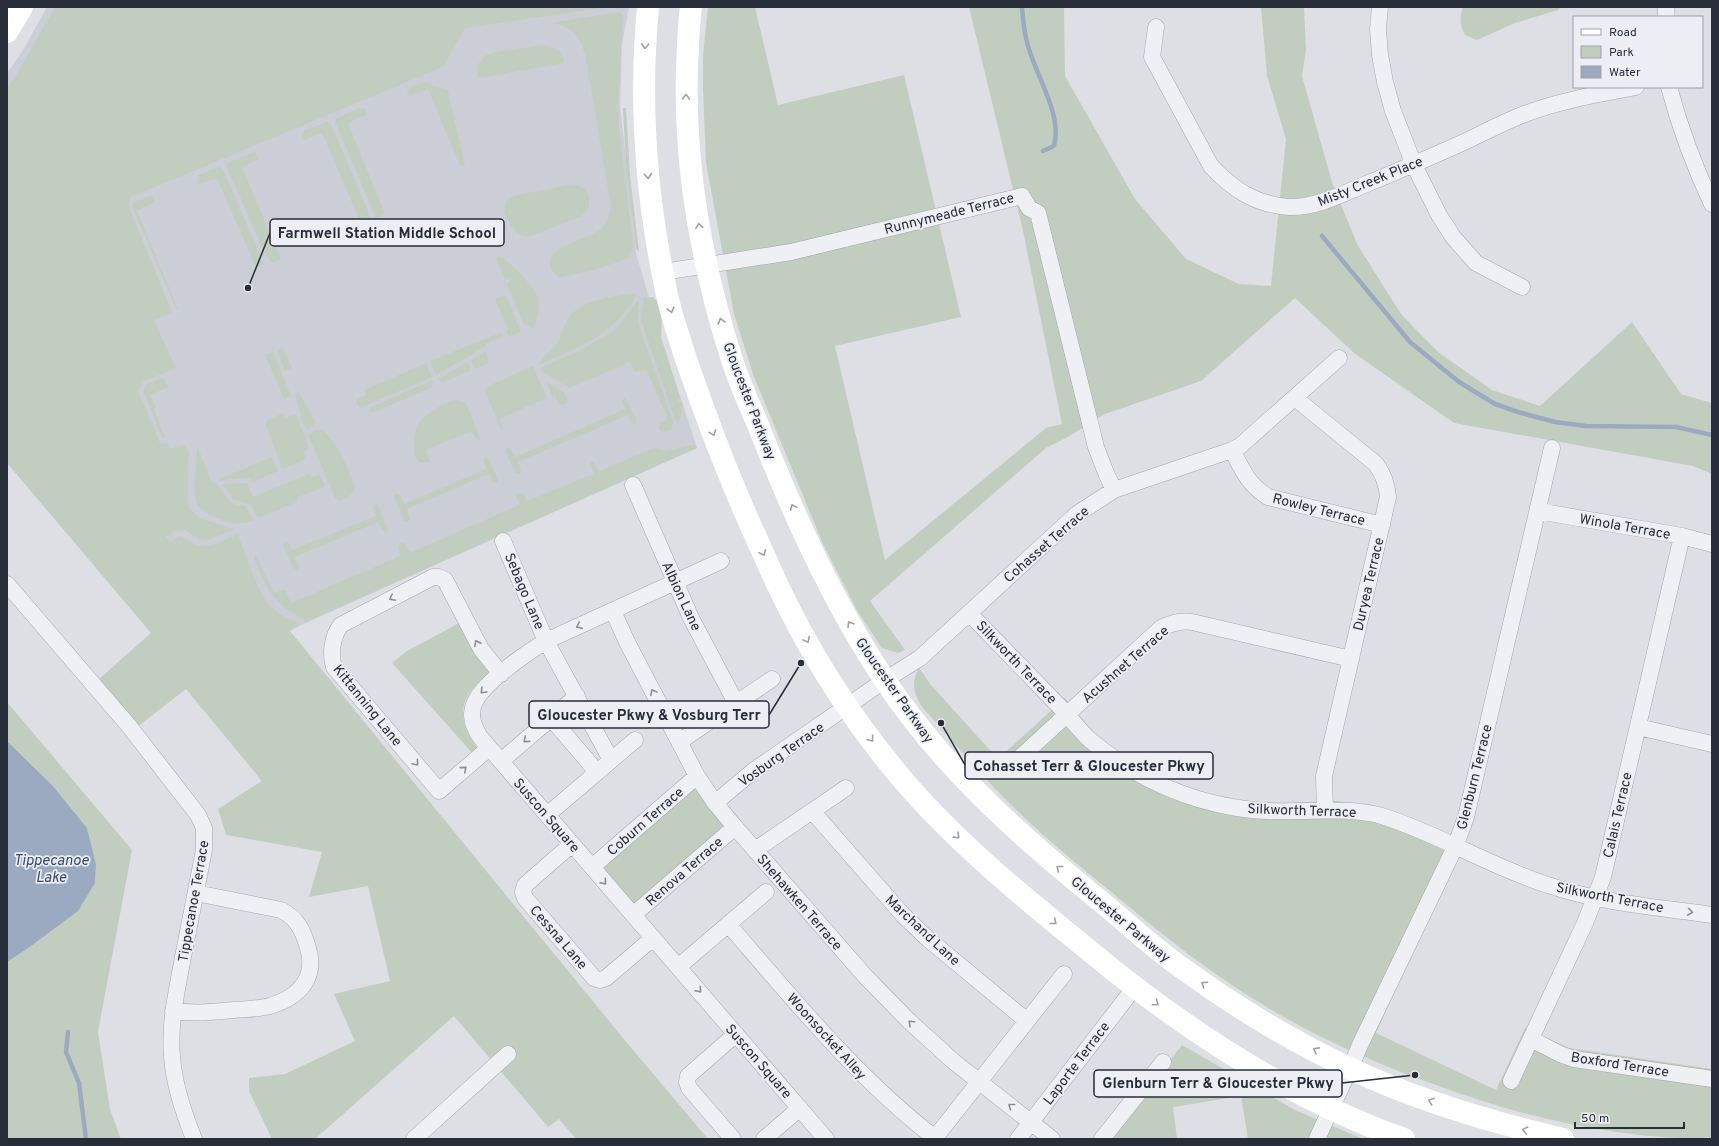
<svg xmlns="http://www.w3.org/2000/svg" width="1719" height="1146" viewBox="0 0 1719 1146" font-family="Overpass,sans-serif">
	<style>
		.built { fill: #cbced6 }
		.green { fill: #c1cebf }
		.water { fill: #9caac1 }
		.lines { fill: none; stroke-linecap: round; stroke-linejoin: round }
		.stream { stroke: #9caac1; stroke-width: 4.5 }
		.minor-casing { stroke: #a3a6ae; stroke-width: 17 }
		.minor { stroke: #eff0f4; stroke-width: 16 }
		.secondary { stroke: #fff; stroke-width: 22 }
		.oneway { stroke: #9ea0a6 }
		.oneway2 { stroke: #8c8e97 }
		.labels { text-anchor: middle; stroke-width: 3.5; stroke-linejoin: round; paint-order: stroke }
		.street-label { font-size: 14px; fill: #282d3a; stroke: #eceef3 }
		.water-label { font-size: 15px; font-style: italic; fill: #374869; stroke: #eceef3 }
		.leader { fill: none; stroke: #282d3a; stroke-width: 1.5 }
		.callout-dot { fill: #282d3a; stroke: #eceef3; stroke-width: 1.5 }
		.callout { fill: #eceef3; stroke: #282d3a; stroke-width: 1.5 }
		.callout-label { font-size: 15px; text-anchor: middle; font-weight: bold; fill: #282d3a }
	</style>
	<rect width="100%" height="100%" fill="#dddfe5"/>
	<path class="built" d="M 47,7 L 629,7 L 622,45 L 620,105 L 636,253 L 658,328 L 697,448 L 290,630 L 171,543 L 7,347 L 7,73 L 22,52 Z"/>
	<path class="green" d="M 55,7 L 608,7 L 465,28 L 443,67 L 131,197 L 128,205 L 172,312 L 154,320 L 176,368 L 144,381 L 138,391 L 160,443 L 163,444 L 167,442 L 170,449 L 184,445 L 189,452 L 187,490 L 189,508 L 199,518 L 234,529 L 208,540 C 199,541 192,534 185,530 L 174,531 L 166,537 L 171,542 L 180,536 L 199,546 L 211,546 L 238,534 C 245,552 257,592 269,605 C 277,614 290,619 300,625 L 290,631 L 623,1038 L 708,1139 L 576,1139 L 559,1119 L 548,1127 L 454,1016 L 315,1139 L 272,1139 L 249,1091 L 249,1078 L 285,1074 L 355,1041 L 334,994 L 390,981 L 368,886 L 309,897 L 322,852 L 226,835 L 218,809 L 262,781 L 186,689 L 137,727 L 99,679 L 151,633 L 7,463 L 7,88 L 17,74 Z
		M 708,7 L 755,7 L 778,105 L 904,75 L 961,317 L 835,346 L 885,560 L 1046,428 L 1062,424 L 1023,231 L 969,7 L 1064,7 L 1065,76 L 1135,199 L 1186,259 L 1239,284 L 1271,286 L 1286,139 L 1267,76 L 1261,7 L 1304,7 L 1306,50 L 1302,76 L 1332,182 L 1357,244 L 1401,314 L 1438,352 L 1492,390 L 1540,406 L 1632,322 L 1681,394 L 1712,403 L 1712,474 L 1693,466 L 1454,423 L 1354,353 L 1295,298 L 1201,381 L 1105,414 L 1068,437 L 1046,448 L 870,601 L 905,650 L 898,653 L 882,648 L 858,612 L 823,544 L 754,377 L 734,314 L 706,163 L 703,88 L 703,55 Z
		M 1463,7 L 1561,7 L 1558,10 L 1515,23 L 1477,40 L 1465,35 C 1460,25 1459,18 1463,7 Z
		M 619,12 L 623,15 L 618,106 L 619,131 L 633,245 L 632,253 L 629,258 L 601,268 L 559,278 C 528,250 582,242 598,231 C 606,226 609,217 611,207 L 585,54 C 578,33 571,26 550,23 Z
		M 543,45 C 554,47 564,50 564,63 L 480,78 L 478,77 C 475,65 481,57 491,53 Z
		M 424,82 L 448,91 L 465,166 L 460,166 L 428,89 L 409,97 L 407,93 L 409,88 Z
		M 360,108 L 365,109 L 367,114 L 348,123 L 385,214 L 376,218 L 335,122 L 337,118 Z
		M 623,108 L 626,108 L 630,175 L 639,252 L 636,249 L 626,167 Z
		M 327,122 L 331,124 L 368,211 L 370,220 L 361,224 L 322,133 L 304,140 L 302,136 L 304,131 Z
		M 255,152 L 259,159 L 242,167 L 281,259 L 272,263 L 265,254 L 227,167 L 229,162 Z
		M 219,167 L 223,169 L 264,264 L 256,268 L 217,178 L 196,185 L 198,175 Z
		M 574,184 L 586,189 L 589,196 L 589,207 L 582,216 L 531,236 C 516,238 509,224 504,212 L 507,200 L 512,196 Z
		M 149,196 L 154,197 L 155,202 L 137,211 L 178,309 L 176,309 L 132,206 L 134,202 Z
		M 499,256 C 509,260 535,287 538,298 C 540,308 537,320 534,329 L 523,323 L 507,284 L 510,281 L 509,279 L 505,280 L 496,258 Z
		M 636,293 C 635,299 631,304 627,309 C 607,338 570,351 538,365 C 541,358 553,350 558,342 C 562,334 563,326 568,319 C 581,298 614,297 636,293 Z
		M 506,295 L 521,332 L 509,337 L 506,331 L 508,329 L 495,299 Z
		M 653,297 L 658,302 L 662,310 L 661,337 L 680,398 L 678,398 L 679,402 L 682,402 C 683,410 682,414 679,421 L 675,420 L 642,323 L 641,315 L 644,298 Z
		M 637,302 L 639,302 L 638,323 L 673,421 L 672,429 L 663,432 L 659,430 L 660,423 L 668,419 L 646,369 L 637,372 L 634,371 L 630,362 L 570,388 L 542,372 L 540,368 L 581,350 L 615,330 Z
		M 502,332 L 504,336 L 486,344 L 485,347 L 436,375 L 430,361 Z
		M 283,348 L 292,368 L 285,371 L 277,350 Z
		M 486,351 L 489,363 L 475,369 L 471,360 Z
		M 273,352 L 291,396 L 284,399 L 265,355 Z
		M 468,362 L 471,370 L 442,383 L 438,379 Z
		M 426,363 L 432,377 L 360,408 L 356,403 L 357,399 L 367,394 L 364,390 Z
		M 533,366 L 547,398 L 499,419 L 503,429 L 502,430 L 484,390 L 488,386 Z
		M 161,378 L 166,380 L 168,387 L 150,395 L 156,408 L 154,409 L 165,438 L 162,437 L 143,391 L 147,384 Z
		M 433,380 L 432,387 L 375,412 L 370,412 L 369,408 Z
		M 546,382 L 564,392 L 568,400 L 566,403 L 559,405 L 555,395 L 552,396 Z
		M 299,392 L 315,421 L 314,426 L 306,430 L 302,420 L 295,394 Z
		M 625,397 L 636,419 L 636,425 L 632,424 L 628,415 L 518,462 L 521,471 L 520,473 L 516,474 L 505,451 L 506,448 L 509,447 L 515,457 L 625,409 L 622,400 Z
		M 454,400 L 458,400 L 466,403 L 480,439 L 477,441 L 471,431 L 426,450 L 430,461 L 424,463 L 419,462 C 414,457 414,452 414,445 C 413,417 432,410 454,400 Z
		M 283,413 L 286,418 L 296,414 L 309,448 L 304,451 L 306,459 L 282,469 L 265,422 Z
		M 315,430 L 322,430 C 339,444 347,466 355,487 C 353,496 347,498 339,501 L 335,498 L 308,435 Z
		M 197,445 L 212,483 L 217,484 L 230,502 L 236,505 L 246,506 L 253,520 C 236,530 210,517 197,505 L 194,489 Z
		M 691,445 L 695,445 L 697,448 L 306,622 C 300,617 292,613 285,608 C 269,595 261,577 254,557 L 256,555 L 274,593 L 285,590 L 291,603 L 400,556 L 398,546 L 401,543 L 404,543 L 410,553 L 519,505 L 516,496 L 517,493 L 523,493 L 527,501 L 594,474 L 590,464 L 592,461 L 594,462 L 599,471 L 654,448 L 666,451 Z
		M 487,456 L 498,479 L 498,483 L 493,483 L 489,474 L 407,509 L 410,519 L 407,522 L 404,521 L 394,497 L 395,494 L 400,495 L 404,504 L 486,469 L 483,460 L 485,457 Z
		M 272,457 L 278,471 L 253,482 L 250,477 L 220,481 L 220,479 Z
		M 318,471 L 325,485 L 324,487 L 298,497 L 297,502 L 258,518 L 250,504 L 234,500 L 222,484 L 247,483 L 253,497 L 309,474 L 311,477 L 318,475 Z
		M 375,504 L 378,505 L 388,530 L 386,532 L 382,530 L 378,522 L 295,557 L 299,567 L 297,570 L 294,569 L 283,546 L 285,542 L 289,543 L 292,550 L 376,516 L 373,506 Z
		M 461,622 L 489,670 C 487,679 478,681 473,688 C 456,708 463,729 477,748 L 473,754 L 392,663 L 407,651 Z
		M 919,668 L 931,685 L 998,759 L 1065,698 L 1090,730 L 1121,757 L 1161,777 L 1202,794 L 1245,801 L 1282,803 L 1338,801 L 1376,808 L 1412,818 L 1464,841 L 1376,1033 L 1496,1090 L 1525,1028 L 1569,1048 L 1712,1069 L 1712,1139 C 1625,1139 1544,1122 1461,1094 C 1395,1071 1330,1045 1270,1009 C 1212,975 1160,933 1109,890 C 1073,861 1037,831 1004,798 C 976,769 950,738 923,708 C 914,694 910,684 919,668 Z
		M 7,702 L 132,850 L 98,1032 L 110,1109 L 121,1139 L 7,1139 L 7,962 L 27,949 L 77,911 L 95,883 L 96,864 L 87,828 L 53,786 L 7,741 Z
		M 693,786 L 698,788 L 725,824 L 725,829 L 640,903 L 632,903 L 603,869 L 604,862 Z
		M 1182,1045 L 1295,1110 L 1363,1139 L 1248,1139 L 1241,1096 L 1173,1107 L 1177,1139 L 1109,1139 Z"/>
	<path class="water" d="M 7,741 L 53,786 L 87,828 L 96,864 L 95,883 L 78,911 L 27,949 L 7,962 Z"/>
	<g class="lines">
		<path class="stream" d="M 1022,7 C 1023,23 1025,40 1031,55 C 1040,82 1062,117 1054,146 L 1043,151
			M 1322,236 L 1410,342 L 1459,382 L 1495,404 L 1518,412 L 1555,422 L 1586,426 L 1676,427 L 1712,435
			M 68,1032 L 66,1052 L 79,1083 L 86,1139"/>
		<defs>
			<path id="minor" d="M 1380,7 L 1378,29 L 1380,55 L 1385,82 L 1393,111 L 1414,165 L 1439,215 L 1453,237 L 1476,263 L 1522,287
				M 1666,17 L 1666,7
				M 1156,27 L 1152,57 L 1211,166 C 1233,190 1257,205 1289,207 C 1315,208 1340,195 1364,185 C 1398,171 1431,157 1464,142 C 1483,133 1502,123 1522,115 C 1558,101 1598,94 1636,87
				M 1669,87 C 1680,128 1694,166 1712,204
				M 663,272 L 791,252 L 1022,196 L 1029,208 L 1038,213 L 1096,447 L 1106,473 L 1114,490
				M 1295,398 L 1376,464 C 1384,475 1387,484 1388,497 L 1324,776 L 1325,810
				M 1232,450 C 1243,471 1248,484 1268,497 L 1382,525
				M 633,485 L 691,618 L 736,703
				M 1538,511 L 1682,536 L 1712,544
				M 503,541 L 546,641 L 611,760
				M 721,561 L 546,641 C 527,653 482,683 474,704 C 469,716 474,727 480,737 L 826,1139
				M 7,584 L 129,726 L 198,815 L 204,828 L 204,850 C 197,885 190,921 183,957 C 177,990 169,1023 172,1057 C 174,1084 184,1114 194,1139
				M 613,611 L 627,642 L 697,776 L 715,803 L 735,827 L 865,976 L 909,1021 L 953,1061 L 1052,1139
				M 969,613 C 999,644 1029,675 1059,706 C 1070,717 1079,730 1090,740 C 1131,774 1180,798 1232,807 C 1253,811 1274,812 1295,811 C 1324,811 1353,808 1382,816 C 1439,834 1491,867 1548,885 C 1600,903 1657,907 1712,915
				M 551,718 L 597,772
				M 1638,727 L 1712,744
				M 679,742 L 772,679
				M 489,748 L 439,791 L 334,667 C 330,654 332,636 341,625 L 433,577 L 439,577 L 445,580 L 481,649 L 501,674
				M 501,761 L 577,696
				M 1013,764 L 1161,628 C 1172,623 1181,620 1192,622 L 1351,659
				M 715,803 L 753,771 L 885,680 L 920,658 L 1077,514 L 1114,490 L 1232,450 L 1240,446 L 1339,358
				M 812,811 L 903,915 L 928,939 L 1027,1021
				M 547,815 L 635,740
				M 572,844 L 525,885 L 523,892 L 525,898 L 594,978 L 600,980 L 606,978 L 653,938
				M 755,850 L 846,788
				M 592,867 L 697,776
				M 633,915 L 735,827
				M 728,924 C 793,999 856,1077 935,1138
				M 678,967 L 766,892
				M 173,1011 C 196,1014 212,1012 234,1010 C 246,1009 259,1009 270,1006 C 299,997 317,979 308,948 C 303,930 297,918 281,910 L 196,893
				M 1531,1039 L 1560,1054 L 1574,1059 L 1712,1079
				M 1511,1081 L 1585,923 L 1603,877 L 1682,536
				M 414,1139 L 508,1054
				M 733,1139 L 689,1088 L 687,1082 L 688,1076 L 736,1034
				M 764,1139 L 800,1108
				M 934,1139 L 1064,974
				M 1018,1139 L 1134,988
				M 1102,1139 L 1163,1062
				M 1317,1139 C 1331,1107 1347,1077 1360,1045 L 1455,847 L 1466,817 L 1552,448"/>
		</defs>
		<use href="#minor" class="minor-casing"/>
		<use href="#minor" class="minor"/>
		<path class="secondary" d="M 648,7 C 639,102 646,197 666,290 C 670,312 678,333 684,353 C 704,412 725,468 750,524 C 759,544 768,564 777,584 C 810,654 853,721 903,780 C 957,843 1022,896 1086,948 C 1181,1027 1287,1098 1404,1139
			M 691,7 C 688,28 688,48 687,69 C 684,168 702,266 732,360 C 739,382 749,404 758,425 C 796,521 839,617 900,702 C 955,778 1025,840 1098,899 C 1126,922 1152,947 1182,968 C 1234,1006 1290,1040 1349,1068 C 1416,1100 1490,1122 1563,1139
			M 7,32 L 22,7"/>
	</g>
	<defs><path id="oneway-chevron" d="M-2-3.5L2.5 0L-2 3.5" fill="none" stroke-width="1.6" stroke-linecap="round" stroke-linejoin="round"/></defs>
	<g class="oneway">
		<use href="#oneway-chevron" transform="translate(645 46) rotate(93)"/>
		<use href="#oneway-chevron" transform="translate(686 97) rotate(-88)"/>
		<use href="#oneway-chevron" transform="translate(648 176) rotate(84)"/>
		<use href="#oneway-chevron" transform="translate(699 226) rotate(-99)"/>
		<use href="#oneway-chevron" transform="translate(671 310) rotate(75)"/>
		<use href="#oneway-chevron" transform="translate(721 321) rotate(-106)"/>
		<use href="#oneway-chevron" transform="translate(713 433) rotate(69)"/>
		<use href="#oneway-chevron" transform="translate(793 507) rotate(-114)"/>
		<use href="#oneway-chevron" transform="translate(763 553) rotate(66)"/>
		<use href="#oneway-chevron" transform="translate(850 624) rotate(-122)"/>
		<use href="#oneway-chevron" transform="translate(807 640) rotate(62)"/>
		<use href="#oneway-chevron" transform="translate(871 739) rotate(53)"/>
		<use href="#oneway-chevron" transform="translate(957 836) rotate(44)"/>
		<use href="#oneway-chevron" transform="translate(1059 868) rotate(-141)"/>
		<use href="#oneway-chevron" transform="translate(1054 922) rotate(39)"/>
		<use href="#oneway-chevron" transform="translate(1204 984) rotate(-146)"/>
		<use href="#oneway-chevron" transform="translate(1156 1003) rotate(35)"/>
		<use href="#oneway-chevron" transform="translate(1316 1050) rotate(-152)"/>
		<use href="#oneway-chevron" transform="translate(1431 1101) rotate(-161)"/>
		<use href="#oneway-chevron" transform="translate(1525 1130) rotate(-166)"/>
	</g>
	<g class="oneway2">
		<use href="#oneway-chevron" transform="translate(392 598) rotate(153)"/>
		<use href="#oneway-chevron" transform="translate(579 626) rotate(156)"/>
		<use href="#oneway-chevron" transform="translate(477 643) rotate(-117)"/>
		<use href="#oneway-chevron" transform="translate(483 691) rotate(135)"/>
		<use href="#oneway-chevron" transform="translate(653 692) rotate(-118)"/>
		<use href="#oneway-chevron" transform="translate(526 740) rotate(139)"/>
		<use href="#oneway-chevron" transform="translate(416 763) rotate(50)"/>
		<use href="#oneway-chevron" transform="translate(464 769) rotate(-41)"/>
		<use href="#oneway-chevron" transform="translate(604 882) rotate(49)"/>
		<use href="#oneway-chevron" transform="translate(1690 912) rotate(8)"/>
		<use href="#oneway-chevron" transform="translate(699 990) rotate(49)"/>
		<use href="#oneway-chevron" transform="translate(911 1023) rotate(-137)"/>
		<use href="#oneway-chevron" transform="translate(1011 1106) rotate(-142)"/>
	</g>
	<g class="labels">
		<g class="street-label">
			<text transform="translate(1370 181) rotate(-22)" y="5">Misty Creek Place</text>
			<text transform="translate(949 213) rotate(-14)" y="5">Runnymeade Terrace</text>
			<text transform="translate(750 401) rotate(69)" y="5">Gloucester Parkway</text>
			<text transform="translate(1319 509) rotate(14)" y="5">Rowley Terrace</text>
			<text transform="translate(1625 526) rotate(10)" y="5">Winola Terrace</text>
			<text transform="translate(1046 544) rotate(-41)" y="5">Cohasset Terrace</text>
			<text transform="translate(1368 584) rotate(-77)" y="5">Duryea Terrace</text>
			<text transform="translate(525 591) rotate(67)" y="5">Sebago Lane</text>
			<text transform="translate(682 596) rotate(65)" y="5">Albion Lane</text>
			<text transform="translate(1017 662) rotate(46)" y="5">Silkworth Terrace</text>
			<text transform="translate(1125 664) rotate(-41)" y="5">Acushnet Terrace</text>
			<text transform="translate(895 690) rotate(55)" y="5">Gloucester Parkway</text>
			<text transform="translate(368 705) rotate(51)" y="5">Kittanning Lane</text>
			<text transform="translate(781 754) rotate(-35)" y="5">Vosburg Terrace</text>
			<text transform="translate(1474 777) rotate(-76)" y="5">Glenburn Terrace</text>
			<text transform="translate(1302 810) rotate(2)" y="5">Silkworth Terrace</text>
			<text transform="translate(547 815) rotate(49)" y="5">Suscon Square</text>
			<text transform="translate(1617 815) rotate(-77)" y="5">Calais Terrace</text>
			<text transform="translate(645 821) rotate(-41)" y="5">Coburn Terrace</text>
			<text transform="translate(684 871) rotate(-41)" y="5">Renova Terrace</text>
			<text transform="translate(1610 897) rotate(11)" y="5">Silkworth Terrace</text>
			<text transform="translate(193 901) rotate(-80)" y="5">Tippecanoe Terrace</text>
			<text transform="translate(800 902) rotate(49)" y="5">Shehawken Terrace</text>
			<text transform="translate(1121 919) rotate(40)" y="5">Gloucester Parkway</text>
			<text transform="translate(923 930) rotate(43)" y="5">Marchand Lane</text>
			<text transform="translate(559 937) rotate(49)" y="5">Cessna Lane</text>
			<text transform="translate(827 1036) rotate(48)" y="5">Woonsocket Alley</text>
			<text transform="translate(759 1061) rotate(49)" y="5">Suscon Square</text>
			<text transform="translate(1076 1063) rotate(-53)" y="5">Laporte Terrace</text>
			<text transform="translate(1620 1064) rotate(9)" y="5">Boxford Terrace</text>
		</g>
		<g class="water-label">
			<text x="51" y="865">Tippecanoe<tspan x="51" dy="17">Lake</tspan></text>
		</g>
	</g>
	<path class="leader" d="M248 288L270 233M801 663L769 715M941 723L965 765M1415 1075L1342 1083"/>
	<g class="callout-dot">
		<circle cx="248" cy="288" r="4"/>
		<circle cx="801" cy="663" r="4"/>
		<circle cx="941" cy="723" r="4"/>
		<circle cx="1415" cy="1075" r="4"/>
	</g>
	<g class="callout">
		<rect x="270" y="219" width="234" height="27" rx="4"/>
		<rect x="529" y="701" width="240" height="27" rx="4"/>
		<rect x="965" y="752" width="248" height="27" rx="4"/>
		<rect x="1094" y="1070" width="248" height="27" rx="4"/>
	</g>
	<g class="callout-label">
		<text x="387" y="238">Farmwell Station Middle School</text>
		<text x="649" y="720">Gloucester Pkwy &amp; Vosburg Terr</text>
		<text x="1089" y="771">Cohasset Terr &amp; Gloucester Pkwy</text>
		<text x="1218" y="1088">Glenburn Terr &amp; Gloucester Pkwy</text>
	</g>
	<rect width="1719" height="1146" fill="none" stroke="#282d3a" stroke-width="16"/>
	<rect x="1573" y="16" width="130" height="72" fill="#eceef3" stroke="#9ea1a9"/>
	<rect x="1581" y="29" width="20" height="6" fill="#ffffff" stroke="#9ea1a9"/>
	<text x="1609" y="36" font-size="12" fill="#282d3a">Road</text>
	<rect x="1581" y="46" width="20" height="12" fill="#c1cebf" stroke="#9ea1a9"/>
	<text x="1609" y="56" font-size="12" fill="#282d3a">Park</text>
	<rect x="1581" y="66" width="20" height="12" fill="#9caac1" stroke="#9ea1a9"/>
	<text x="1609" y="76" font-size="12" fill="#282d3a">Water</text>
	<path d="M1575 1122v6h109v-6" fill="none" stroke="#282d3a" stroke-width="2"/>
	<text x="1581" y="1122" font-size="12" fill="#282d3a" stroke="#eceef3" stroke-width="3" paint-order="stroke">50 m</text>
</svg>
